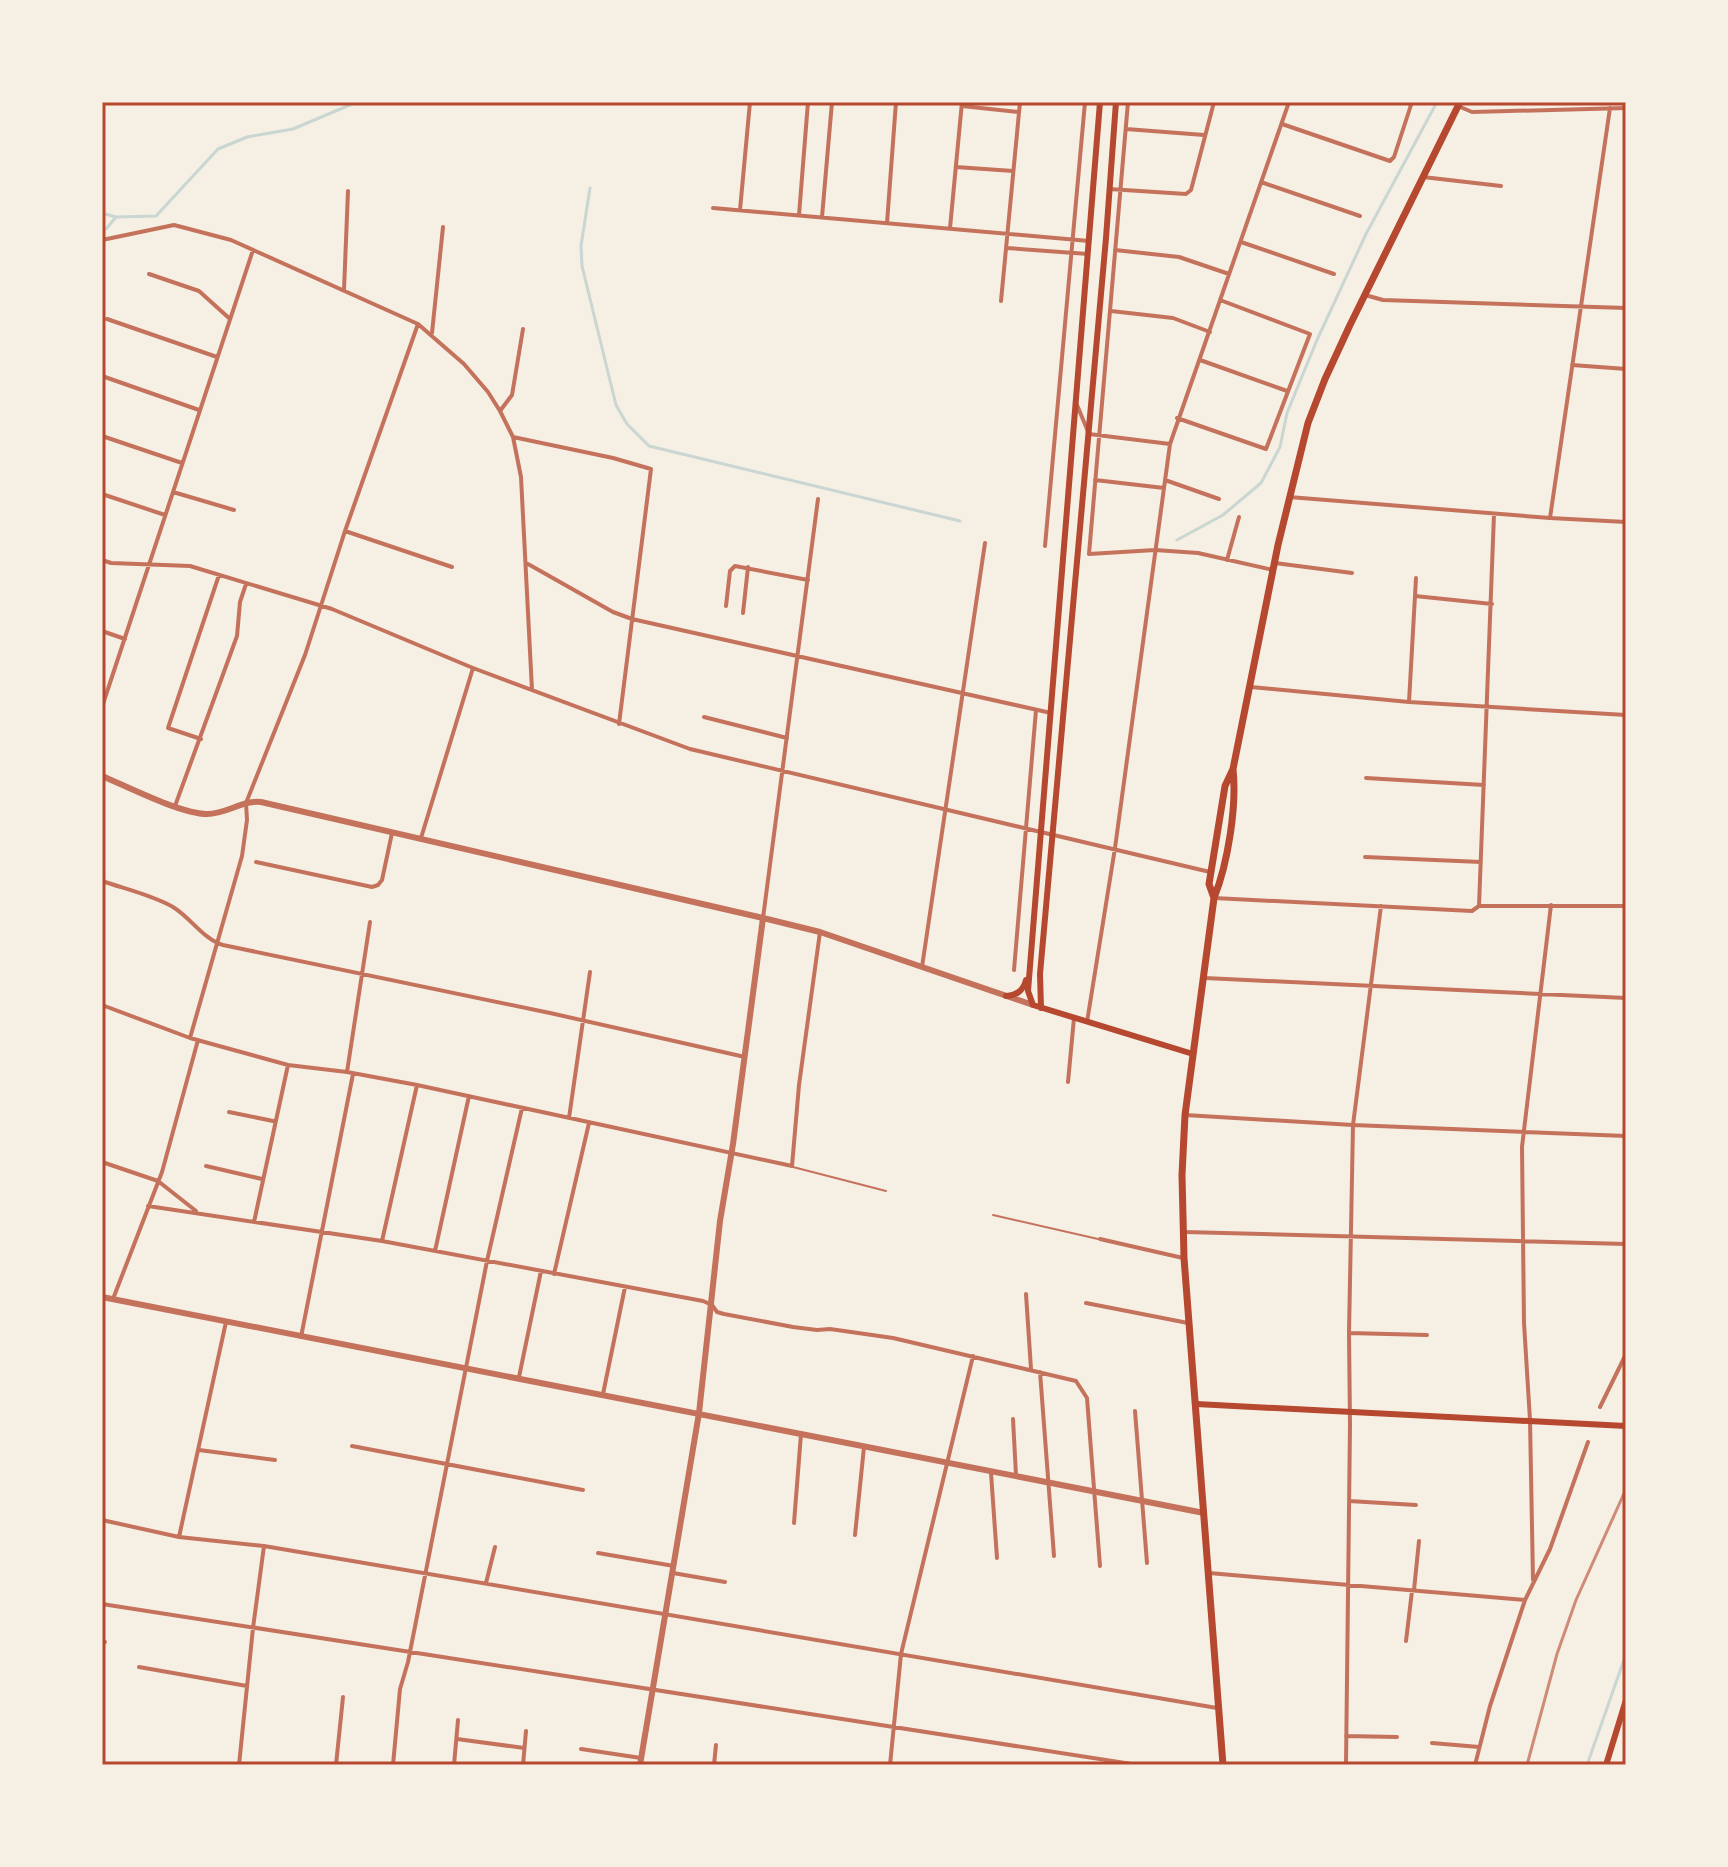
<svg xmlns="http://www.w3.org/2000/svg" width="1728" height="1867" viewBox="0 0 1728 1867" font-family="'Source Sans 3',sans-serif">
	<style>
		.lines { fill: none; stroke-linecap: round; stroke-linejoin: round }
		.stream { stroke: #c9d6d2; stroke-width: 3 }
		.service { stroke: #c5725c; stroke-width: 2 }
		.minor { stroke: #c5725c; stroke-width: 4 }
		.tertiary { stroke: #c5725c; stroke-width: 6 }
		.secondary { stroke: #b5482f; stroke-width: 6 }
		.primary { stroke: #b5482f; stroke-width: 7 }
		.rail { stroke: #cf8b77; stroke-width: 3 }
		.neatline { fill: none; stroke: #b5482f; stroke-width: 3 }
	</style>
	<rect width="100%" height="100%" fill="#f6efe4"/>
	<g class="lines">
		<path class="stream" d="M 590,188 L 581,246 L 582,266 L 616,405 L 627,424 L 649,446 L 960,521
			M 102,213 L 116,217 L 156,216 L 218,149 L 247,137 L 293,129 L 357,102
			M 102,230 L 106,229 L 116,217
			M 1177,540 L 1223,515 L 1261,483 L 1280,447 L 1287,413 L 1317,340 L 1366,234 L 1437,102
			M 1587,1765 L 1626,1654"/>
		<path class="service" d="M 793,1167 L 886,1191
			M 993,1215 L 1098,1239"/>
		<path class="minor" d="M 1128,102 L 1089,554 L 1155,550 L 1198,553 L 1273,570
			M 962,106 L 1019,112
			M 1458,106 L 1472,112 L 1626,108
			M 1282,124 L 1390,161 L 1394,157 L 1411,105 L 1407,102
			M 1126,129 L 1204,135
			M 956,167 L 1013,171
			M 1423,177 L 1501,186
			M 1261,182 L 1360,216
			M 1109,189 L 1186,194 L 1191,190 L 1214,102
			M 713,208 L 1089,241
			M 740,210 L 750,102
			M 799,215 L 808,102
			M 822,217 L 832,102
			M 887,223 L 896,102
			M 950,228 L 962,102
			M 102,240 L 174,225 L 231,240 L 418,324 L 464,364 L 488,392 L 500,411 L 513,437 L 521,477 L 532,690
			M 1241,242 L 1334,274
			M 1007,248 L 1088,254
			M 1115,250 L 1179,257 L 1229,274
			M 149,274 L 199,291 L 230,319
			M 344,290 L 348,191
			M 1365,295 L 1383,300 L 1626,308
			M 1001,301 L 1020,102
			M 1111,311 L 1173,318 L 1210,332
			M 107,319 L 217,357
			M 432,333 L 443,227
			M 1200,360 L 1287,391
			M 1572,365 L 1626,369
			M 102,376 L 199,410
			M 1077,405 L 1089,434 L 1170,444
			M 500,411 L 512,395 L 523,329
			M 1177,418 L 1266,449 L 1310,334 L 1220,300
			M 102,436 L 182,463
			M 513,437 L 613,458 L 651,469 L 619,724
			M 1095,480 L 1164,488
			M 1165,480 L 1219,499
			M 173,492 L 234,510
			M 102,494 L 165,515
			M 1289,497 L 1550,518 L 1626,522
			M 1550,518 L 1610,108
			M 345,531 L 452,567
			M 1045,546 L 1085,102
			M 102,560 L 111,563 L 190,566 L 332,609 L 473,668 L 690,749 L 1210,872
			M 1227,560 L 1239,517
			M 1275,563 L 1352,573
			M 528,564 L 613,612 L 632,619 L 1051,713
			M 1415,596 L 1492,604
			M 726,606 L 730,571 L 735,566 L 808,580
			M 743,613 L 748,567
			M 102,631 L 125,639
			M 1251,687 L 1409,702 L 1626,715
			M 1409,702 L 1416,578
			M 102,707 L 253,250
			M 704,717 L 787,738
			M 201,739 L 168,728 L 219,575
			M 1366,778 L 1484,785
			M 175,806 L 237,636 L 240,602 L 246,584
			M 421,838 L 473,668
			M 1365,857 L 1481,862
			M 256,862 L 372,887 L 378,885 L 382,880 L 392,833
			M 102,881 C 125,889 152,895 173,907 C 191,918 203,939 223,945 L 550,1013 L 745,1057
			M 1214,898 L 1472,911 L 1479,906 L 1626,906
			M 1479,906 L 1494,514
			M 763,918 L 818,499
			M 922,967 L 985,543
			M 1014,970 L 1036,710
			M 1205,978 L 1626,998
			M 102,1005 L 190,1038 L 288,1065 L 347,1072 L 417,1085 L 792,1166 L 799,1085 L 820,932
			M 1087,1022 L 1115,848 L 1170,444 L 1289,102
			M 190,1038 L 242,856 L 247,820 L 246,803 L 305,655 L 345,531 L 418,324
			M 347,1072 L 370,922
			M 1068,1082 L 1074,1018
			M 229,1112 L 273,1121
			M 1185,1115 L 1353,1125 L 1626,1136
			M 569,1118 L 590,972
			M 102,1162 L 158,1181 L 196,1211
			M 206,1166 L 262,1179
			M 148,1206 L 382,1241 L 703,1301 L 712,1305 L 717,1312 L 724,1314 L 793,1327 L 817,1330 L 830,1329 L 893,1338 L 1076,1381 L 1087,1398 L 1100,1566
			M 254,1222 L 288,1065
			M 1185,1232 L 1626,1244
			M 1100,1239 L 1183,1258
			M 382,1241 L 417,1085
			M 435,1251 L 469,1096
			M 554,1274 L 589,1123
			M 1026,1294 L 1031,1369
			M 113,1299 L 162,1172 L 198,1040
			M 1086,1303 L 1188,1323
			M 1349,1333 L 1427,1335
			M 301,1337 L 353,1074
			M 1040,1372 L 1054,1556
			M 519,1377 L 541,1271
			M 603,1394 L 625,1287
			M 1600,1407 L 1626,1354
			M 1135,1411 L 1147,1563
			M 1013,1419 L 1016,1475
			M 352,1446 L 583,1490
			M 199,1450 L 275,1460
			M 991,1473 L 997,1558
			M 1349,1501 L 1416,1505
			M 102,1520 L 179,1537 L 264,1546 L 1217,1708
			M 794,1523 L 801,1434
			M 855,1535 L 864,1447
			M 179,1537 L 226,1322
			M 598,1553 L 674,1566
			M 673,1573 L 725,1582
			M 1209,1573 L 1525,1600
			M 1533,1580 L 1530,1420 L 1524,1323 L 1522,1147 L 1551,905
			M 486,1583 L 495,1547
			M 1414,1590 L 1419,1541
			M 102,1604 L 1138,1765
			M 1406,1641 L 1412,1591
			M 102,1642 L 105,1642
			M 139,1667 L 247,1686
			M 1346,1736 L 1397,1737
			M 457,1739 L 524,1748
			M 1432,1743 L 1479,1747
			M 581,1749 L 641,1758
			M 239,1765 L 253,1628 L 264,1546
			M 336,1765 L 343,1697
			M 393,1765 L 400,1689 L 408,1662 L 487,1261 L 522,1108
			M 454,1765 L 458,1720
			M 523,1765 L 526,1731
			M 714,1765 L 716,1745
			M 890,1765 L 901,1654 L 973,1356
			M 1346,1765 L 1350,1425 L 1349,1333 L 1353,1125 L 1381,906
			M 1475,1765 L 1490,1706 L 1525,1600 L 1550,1549 L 1588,1442"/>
		<path class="tertiary" d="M 102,776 C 128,787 181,814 207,814 C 227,814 242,800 261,802 L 763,918 L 820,932 L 1033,1005
			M 102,1297 L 1204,1513
			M 640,1765 L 699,1413 L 720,1221 L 733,1144 L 763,918"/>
		<path class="secondary" d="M 1100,102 L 1028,991 L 1033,1005 L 1193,1054
			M 1006,996 C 1017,995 1023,991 1026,980
			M 1041,1008 L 1040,974 L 1106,238 L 1116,102
			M 1196,1404 L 1626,1426
			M 1606,1765 L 1626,1700"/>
		<path class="primary" d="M 1214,898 L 1209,884 L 1225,786 L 1233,769 L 1278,545 L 1308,423 L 1325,379 L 1350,325 L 1460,102
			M 1223,1765 L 1184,1258 L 1182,1175 L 1185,1115 L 1214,898 C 1228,863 1237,806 1233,769"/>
		<path class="rail" d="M 1527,1765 L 1557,1654 L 1576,1600 L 1626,1489"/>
	</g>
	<rect width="1728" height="1867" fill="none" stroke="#f6efe4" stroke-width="208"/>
	<rect x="104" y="104" width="1520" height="1659" class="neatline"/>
</svg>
